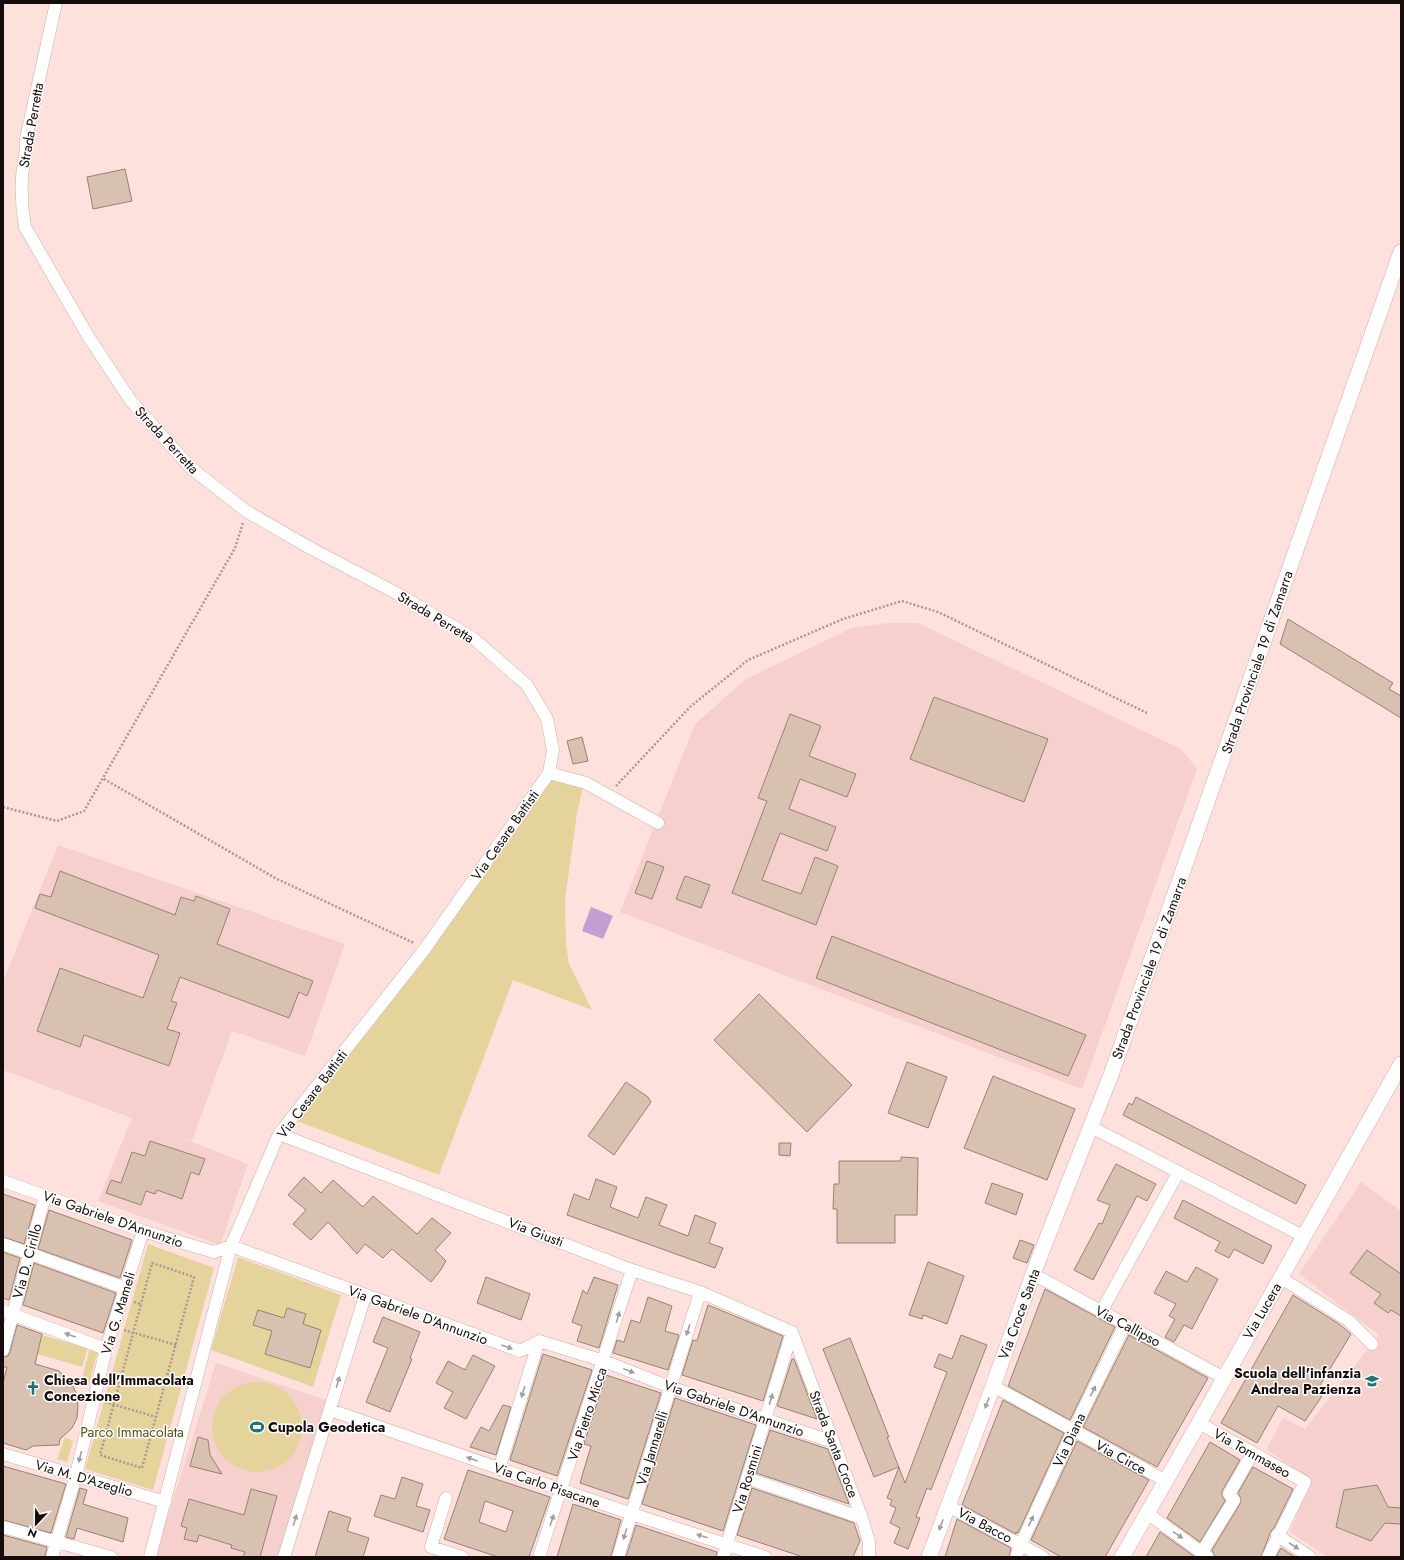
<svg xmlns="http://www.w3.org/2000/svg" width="1404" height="1560" viewBox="0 0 1404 1560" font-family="Jost,sans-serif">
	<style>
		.built { fill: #f5d0cc }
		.green { fill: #e4d49c }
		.water { fill: #c29ed3 }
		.building { fill: #d8c1b1; stroke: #978273; fill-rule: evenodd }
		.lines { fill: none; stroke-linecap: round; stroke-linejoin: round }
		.minor-casing { stroke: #ccb0ad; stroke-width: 13 }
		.tertiary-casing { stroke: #ccb0ad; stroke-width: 16 }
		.path { stroke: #ad9694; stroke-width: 2.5; stroke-dasharray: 2 2; stroke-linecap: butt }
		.minor { stroke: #fff; stroke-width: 12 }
		.tertiary { stroke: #fff; stroke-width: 15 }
		.oneway { fill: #a29e9d }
		.labels { text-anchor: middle; stroke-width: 3; stroke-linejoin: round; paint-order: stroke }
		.street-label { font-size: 14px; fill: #160c0b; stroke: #fff }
		.poi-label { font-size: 14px; font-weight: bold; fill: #160c0b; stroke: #fff; text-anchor: start }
		.park-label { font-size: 14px; fill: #5a4d1d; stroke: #fff }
	</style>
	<rect width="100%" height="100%" fill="#fee0dd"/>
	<path class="built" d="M 887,623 L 918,623 L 1181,749 L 1197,769 L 1082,1089 L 620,912 L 695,724 L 746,679 L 852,628 Z
		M 58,845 L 345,944 L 305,1056 L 232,1031 L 192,1141 L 182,1138 L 248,1164 L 220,1245 L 98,1201 L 132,1118 L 3,1070 L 3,982 Z
		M 1361,1182 L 1401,1211 L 1401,1557 L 1328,1557 L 1290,1532 L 1311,1479 L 1266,1450 L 1283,1418 L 1305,1429 L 1379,1335 L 1299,1274 Z
		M 216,1363 L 332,1402 L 279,1557 L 155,1557 Z"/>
	<path class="green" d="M 550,779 L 583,787 L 577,813 L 565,899 L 566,945 L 569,964 L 592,1010 L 513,980 L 439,1175 L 297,1121 L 430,953 Z
		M 148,1244 L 214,1268 L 153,1490 L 85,1469 Z
		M 238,1257 L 341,1295 L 313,1387 L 211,1350 Z
		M 42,1335 L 88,1348 L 82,1367 L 37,1354 Z
		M 90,1348 L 98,1351 L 89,1384 L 81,1381 Z
		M212 1427a45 45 0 1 1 90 0a45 45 0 1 1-90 0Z
		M 65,1437 L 73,1441 L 67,1462 L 57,1459 Z"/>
	<path class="water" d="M 591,907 L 613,916 L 603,939 L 582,931 Z"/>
	<path class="building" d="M 125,169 L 132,201 L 93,209 L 87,177 Z
		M 1288,619 L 1393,683 L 1389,689 L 1401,696 L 1401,718 L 1280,644 Z
		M 934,697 L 1048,739 L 1024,802 L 910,759 Z
		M 790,714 L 821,726 L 809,756 L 856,774 L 847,797 L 800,779 L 789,809 L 836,827 L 827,851 L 780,833 L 762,880 L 801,894 L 815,857 L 838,866 L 816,925 L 732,893 L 767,801 L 758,798 Z
		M 582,737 L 588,761 L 573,764 L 567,741 Z
		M 647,861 L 664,867 L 652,899 L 635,893 Z
		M 60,871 L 175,915 L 181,897 L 194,901 L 196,896 L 230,909 L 217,944 L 313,981 L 307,996 L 299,992 L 289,1018 L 180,977 L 171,1001 L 177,1003 L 167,1029 L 180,1033 L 169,1066 L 84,1035 L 80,1047 L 37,1031 L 60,968 L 143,998 L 159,955 L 35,908 L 40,894 L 51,897 Z
		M 685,876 L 710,885 L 701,908 L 676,899 Z
		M 832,936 L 1086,1035 L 1068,1076 L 816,978 Z
		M 759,994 L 852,1085 L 807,1132 L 714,1040 Z
		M 907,1062 L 947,1077 L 928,1128 L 888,1113 Z
		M 993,1076 L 1075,1109 L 1047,1180 L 964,1148 Z
		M 626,1082 L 648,1097 L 651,1102 L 614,1155 L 588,1136 Z
		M 1136,1097 L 1306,1185 L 1296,1204 L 1123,1115 L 1129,1103 L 1132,1105 Z
		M 150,1141 L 205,1159 L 199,1175 L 191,1172 L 182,1199 L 157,1190 L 155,1194 L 146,1191 L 141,1205 L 106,1193 L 111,1180 L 121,1183 L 132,1152 L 145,1156 Z
		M 779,1143 L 791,1143 L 790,1156 L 779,1155 Z
		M 901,1157 L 918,1158 L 917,1215 L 895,1215 L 895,1243 L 837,1243 L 837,1209 L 833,1209 L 834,1184 L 839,1184 L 839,1161 L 901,1161 Z
		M 1116,1164 L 1156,1184 L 1147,1201 L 1137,1196 L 1093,1280 L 1074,1270 L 1099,1223 L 1102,1224 L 1110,1205 L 1097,1200 Z
		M 304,1177 L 321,1193 L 333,1180 L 363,1207 L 373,1196 L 417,1234 L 432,1218 L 451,1233 L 435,1250 L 446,1261 L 440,1271 L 431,1282 L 392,1249 L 383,1258 L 365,1244 L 357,1254 L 328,1222 L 311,1240 L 293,1224 L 306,1210 L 288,1195 Z
		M 596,1179 L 617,1187 L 610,1207 L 638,1218 L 646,1197 L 667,1205 L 659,1225 L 675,1231 L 688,1236 L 695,1215 L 716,1223 L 709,1243 L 723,1248 L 715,1268 L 567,1215 L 574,1194 L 589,1200 Z
		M 992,1183 L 1023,1194 L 1016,1215 L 985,1203 Z
		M 3,1194 L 35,1205 L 24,1244 L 3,1237 Z
		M 1183,1200 L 1272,1246 L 1263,1264 L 1234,1249 L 1229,1258 L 1215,1251 L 1220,1242 L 1174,1218 Z
		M 49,1210 L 132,1240 L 120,1278 L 38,1249 Z
		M 1020,1240 L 1034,1245 L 1027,1263 L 1013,1258 Z
		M 1367,1250 L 1401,1274 L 1401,1316 L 1391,1310 L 1388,1313 L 1374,1303 L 1381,1294 L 1350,1273 Z
		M 3,1252 L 20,1258 L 9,1300 L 3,1298 Z
		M 928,1262 L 964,1276 L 947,1324 L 923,1315 L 922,1319 L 909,1315 Z
		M 34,1263 L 116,1293 L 103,1333 L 23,1305 Z
		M 1196,1267 L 1218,1279 L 1192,1329 L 1184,1325 L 1174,1342 L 1165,1337 L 1175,1319 L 1169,1316 L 1176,1304 L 1154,1293 L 1166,1271 L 1187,1282 Z
		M 486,1277 L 530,1294 L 521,1320 L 477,1303 Z
		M 594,1277 L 618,1285 L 599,1348 L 577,1341 L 582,1326 L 572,1322 L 583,1290 L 587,1294 Z
		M 1045,1289 L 1115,1327 L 1070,1420 L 1008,1386 Z
		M 1293,1295 L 1339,1324 L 1351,1334 L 1316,1392 L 1322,1396 L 1305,1421 L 1278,1406 L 1257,1443 L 1221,1423 Z
		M 648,1297 L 672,1306 L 665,1331 L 679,1335 L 668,1370 L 613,1353 L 617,1340 L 624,1342 L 631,1320 L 640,1323 Z
		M 708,1305 L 783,1336 L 763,1401 L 682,1375 L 693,1340 L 697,1341 Z
		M 287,1308 L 306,1314 L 303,1324 L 321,1330 L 310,1368 L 265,1354 L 272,1331 L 253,1325 L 258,1310 L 284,1318 Z
		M 383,1317 L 420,1332 L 410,1358 L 412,1359 L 390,1412 L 366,1402 L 388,1348 L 373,1342 Z
		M 17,1325 L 42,1334 L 35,1364 L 59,1371 L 72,1384 L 77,1395 L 78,1406 L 77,1418 L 72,1428 L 60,1439 L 59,1445 L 33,1446 L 26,1450 L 3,1443 L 3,1383 L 7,1367 L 3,1367 L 3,1357 L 8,1356 L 10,1352 Z
		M 961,1335 L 987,1345 L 931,1490 L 927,1488 L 916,1517 L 920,1518 L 908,1549 L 894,1543 L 900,1528 L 890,1523 L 896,1508 L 890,1505 L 892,1500 L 887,1498 L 899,1467 L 874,1477 L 823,1349 L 850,1338 L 889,1437 L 887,1437 L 905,1483 L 947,1372 L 934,1367 L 939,1354 L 952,1359 Z
		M 1129,1335 L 1208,1378 L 1157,1467 L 1083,1427 Z
		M 543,1354 L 592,1370 L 557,1476 L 510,1460 Z
		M 473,1355 L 495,1366 L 466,1419 L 444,1408 L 453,1392 L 436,1383 L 448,1361 L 465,1370 Z
		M 792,1359 L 794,1359 L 817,1419 L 777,1406 Z
		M 606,1375 L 661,1393 L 628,1499 L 580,1483 L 591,1446 L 584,1444 Z
		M 675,1398 L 756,1425 L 723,1531 L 642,1504 Z
		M 1003,1400 L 1064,1433 L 1018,1533 L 1016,1532 L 1016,1534 L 962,1505 Z
		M 503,1405 L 511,1407 L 496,1455 L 470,1447 L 481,1427 L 489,1431 Z
		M 770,1430 L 828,1449 L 849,1504 L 756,1473 Z
		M 198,1437 L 208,1440 L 210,1455 L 222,1474 L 190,1466 Z
		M 1077,1441 L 1149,1480 L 1105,1557 L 1061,1557 L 1031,1540 Z
		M 1210,1442 L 1240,1460 L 1222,1491 L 1222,1495 L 1225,1501 L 1200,1542 L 1167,1518 Z
		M 3,1466 L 66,1484 L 51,1533 L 3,1520 Z
		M 1253,1467 L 1293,1489 L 1274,1528 L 1271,1531 L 1261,1557 L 1215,1557 L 1212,1550 L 1240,1504 L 1241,1499 L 1238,1493 Z
		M 468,1470 L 550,1497 L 529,1557 L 498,1557 L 444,1539 ZM 485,1501 L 513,1511 L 506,1532 L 479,1522 Z
		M 402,1477 L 423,1484 L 416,1506 L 430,1510 L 423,1532 L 374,1516 L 381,1495 L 395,1499 Z
		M 1377,1485 L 1388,1507 L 1401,1508 L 1401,1524 L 1385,1523 L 1371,1541 L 1336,1527 L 1344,1490 Z
		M 80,1488 L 87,1490 L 83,1504 L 128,1518 L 123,1542 L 77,1528 L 74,1539 L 66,1537 Z
		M 752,1488 L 854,1523 L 860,1541 L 853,1557 L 803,1557 L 737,1535 Z
		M 251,1489 L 277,1496 L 260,1557 L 243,1557 L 245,1552 L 231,1548 L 232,1545 L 199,1535 L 197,1542 L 184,1539 L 187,1528 L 181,1526 L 189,1499 L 244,1515 Z
		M 573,1504 L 621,1520 L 611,1557 L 557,1557 Z
		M 329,1511 L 351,1518 L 347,1531 L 369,1538 L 363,1557 L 315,1557 Z
		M 957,1519 L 1011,1548 L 1009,1557 L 945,1557 Z
		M 636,1525 L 717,1552 L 716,1557 L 626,1557 Z
		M 1160,1532 L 1195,1557 L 1146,1557 Z
		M 3,1535 L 47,1547 L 45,1557 L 3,1557 Z
		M 1281,1548 L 1295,1557 L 1276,1557 Z"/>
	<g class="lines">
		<defs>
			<path id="minor" d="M 56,3 L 26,139 C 27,153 23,164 22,177 C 21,194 22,210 25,227 L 88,336 L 131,401 L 191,468 L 246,511 L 312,549 L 398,594 L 474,639 L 527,685 L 547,719 L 553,750 L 549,773 L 424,950 L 279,1134 L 231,1246 L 150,1557
				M 549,773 L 586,783 L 658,823
				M 1091,1127 L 1303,1236
				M 279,1134 L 632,1270 L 700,1292 L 792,1332
				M 3,1181 L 143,1231 L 214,1252 L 231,1246 L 520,1351 L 539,1341 L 604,1361 L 670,1387 L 833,1442
				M 3,1244 L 125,1288
				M 1033,1274 L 1224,1378
				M 1281,1278 L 1349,1321 L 1372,1344
				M 3,1311 L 106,1349
				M 1101,1312 L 1178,1173
				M 792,1332 L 862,1518 L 869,1542 L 869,1557
				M 3,1350 L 45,1196
				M 993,1386 L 1166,1481
				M 330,1410 L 632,1514 L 765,1557
				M 1199,1423 L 1305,1482 L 1268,1557
				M 3,1454 L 165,1502
				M 499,1469 L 539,1341
				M 747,1478 L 862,1518
				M 446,1498 L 431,1547 L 462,1557
				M 948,1506 L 1043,1557
				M 1147,1513 L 1208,1557
				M 3,1527 L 111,1557
				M 1277,1535 L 1310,1557
				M 1202,1552 L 1234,1500 L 1229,1494 L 1252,1454
				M 52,1557 L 76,1475 L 106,1349 L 143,1231
				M 284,1557 L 365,1296
				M 539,1557 L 632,1270
				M 618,1557 L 700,1292
				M 723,1557 L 792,1332
				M 1016,1557 L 1021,1544 L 1073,1431 L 1125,1325"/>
			<path id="tertiary" d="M 929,1557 L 993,1386 L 1033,1274 L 1112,1072 L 1401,252
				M 1122,1557 L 1199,1423 L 1401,1064"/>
		</defs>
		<use href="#minor" class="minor-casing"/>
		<use href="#tertiary" class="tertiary-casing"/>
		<path class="path" d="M 104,779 L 275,878 L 414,943
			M 616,786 L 690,707 L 748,660 L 843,619 L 902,601 L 938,612 L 1147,713
			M 3,807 L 57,821 L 84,811 L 235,548 L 243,523
			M 134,1302 L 141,1304 L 100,1455 L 142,1468 L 194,1277 L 152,1263 L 141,1304
			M 124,1330 L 176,1345
			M 105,1402 L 156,1417"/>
		<use href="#minor" class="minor"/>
		<use href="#tertiary" class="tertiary"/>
	</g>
	<defs><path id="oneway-solid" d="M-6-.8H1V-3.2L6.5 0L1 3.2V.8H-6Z"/></defs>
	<g class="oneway">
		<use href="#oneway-solid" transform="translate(618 1317) rotate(-73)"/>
		<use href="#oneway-solid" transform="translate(688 1330) rotate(108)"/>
		<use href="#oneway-solid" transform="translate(70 1335) rotate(-160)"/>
		<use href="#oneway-solid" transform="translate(507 1347) rotate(20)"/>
		<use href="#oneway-solid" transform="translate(629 1371) rotate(21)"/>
		<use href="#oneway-solid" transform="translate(338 1382) rotate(-73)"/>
		<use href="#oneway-solid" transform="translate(1093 1391) rotate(-64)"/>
		<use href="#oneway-solid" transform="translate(523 1392) rotate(107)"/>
		<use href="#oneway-solid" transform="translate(771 1399) rotate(-73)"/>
		<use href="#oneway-solid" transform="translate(987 1403) rotate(111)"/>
		<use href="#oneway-solid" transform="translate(80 1457) rotate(104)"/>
		<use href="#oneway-solid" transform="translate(472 1459) rotate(-160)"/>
		<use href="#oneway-solid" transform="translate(295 1520) rotate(-73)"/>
		<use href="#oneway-solid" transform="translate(552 1520) rotate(-71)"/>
		<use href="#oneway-solid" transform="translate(1031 1521) rotate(-65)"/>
		<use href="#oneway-solid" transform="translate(941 1525) rotate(111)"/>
		<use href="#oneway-solid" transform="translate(625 1534) rotate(108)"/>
		<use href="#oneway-solid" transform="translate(1178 1535) rotate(35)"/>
		<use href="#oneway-solid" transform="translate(702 1536) rotate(-163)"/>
		<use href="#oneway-solid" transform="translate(1294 1546) rotate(33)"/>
	</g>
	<defs>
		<symbol id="school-bare" viewBox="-9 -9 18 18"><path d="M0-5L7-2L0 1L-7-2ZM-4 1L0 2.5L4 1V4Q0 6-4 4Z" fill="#257073" stroke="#fff" stroke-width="2.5" paint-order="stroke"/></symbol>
		<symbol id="church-bare" viewBox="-9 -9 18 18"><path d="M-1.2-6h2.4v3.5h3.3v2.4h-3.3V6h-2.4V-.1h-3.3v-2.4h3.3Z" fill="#257073" stroke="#fff" stroke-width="2.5" paint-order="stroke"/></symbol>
		<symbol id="stadium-bare" viewBox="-9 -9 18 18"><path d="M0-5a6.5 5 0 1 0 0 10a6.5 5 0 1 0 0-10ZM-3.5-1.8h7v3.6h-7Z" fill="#257073" stroke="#fff" stroke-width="2.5" paint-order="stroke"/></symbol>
	</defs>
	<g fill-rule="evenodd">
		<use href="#school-bare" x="1362" y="1371" width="20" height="20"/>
		<use href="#church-bare" x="23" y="1378" width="20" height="20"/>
		<use href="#stadium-bare" x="247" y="1417" width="20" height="20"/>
	</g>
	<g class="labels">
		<g class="street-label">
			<text transform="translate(31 125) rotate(-80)" y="5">Strada Perretta</text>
			<text transform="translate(167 440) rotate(47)" y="5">Strada Perretta</text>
			<text transform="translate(436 617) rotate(31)" y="5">Strada Perretta</text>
			<text transform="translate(1257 662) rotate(-71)" y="5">Strada Provinciale 19 di Zamarra</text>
			<text transform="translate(505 835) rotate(-55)" y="5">Via Cesare Battisti</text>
			<text transform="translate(1149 968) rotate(-70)" y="5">Strada Provinciale 19 di Zamarra</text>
			<text transform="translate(312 1094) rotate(-53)" y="5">Via Cesare Battisti</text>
			<text transform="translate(113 1219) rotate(19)" y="5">Via Gabriele D'Annunzio</text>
			<text transform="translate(536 1232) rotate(21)" y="5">Via Giusti</text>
			<text transform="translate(27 1261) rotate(-75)" y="5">Via D. Cirillo</text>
			<text transform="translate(1262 1311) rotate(-60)" y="5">Via Lucera</text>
			<text transform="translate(118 1313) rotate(-73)" y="5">Via G. Mameli</text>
			<text transform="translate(1019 1314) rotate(-70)" y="5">Via Croce Santa</text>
			<text transform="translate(418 1315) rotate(20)" y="5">Via Gabriele D'Annunzio</text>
			<text transform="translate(1128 1326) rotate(28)" y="5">Via Callipso</text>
			<text transform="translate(734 1408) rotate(19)" y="5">Via Gabriele D'Annunzio</text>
			<text transform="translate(587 1414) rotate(-72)" y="5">Via Pietro Micca</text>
			<text transform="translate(1069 1440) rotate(-65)" y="5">Via Diana</text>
			<text transform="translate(834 1444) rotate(69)" y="5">Strada Santa Croce</text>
			<text transform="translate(652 1448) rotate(-73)" y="5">Via Jannarelli</text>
			<text transform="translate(1252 1453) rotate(29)" y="5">Via Tommaseo</text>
			<text transform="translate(1121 1457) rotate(29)" y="5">Via Circe</text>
			<text transform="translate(84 1478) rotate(16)" y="5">Via M. D'Azeglio</text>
			<text transform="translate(747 1479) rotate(-73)" y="5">Via Rosmini</text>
			<text transform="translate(547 1485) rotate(19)" y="5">Via Carlo Pisacane</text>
			<text transform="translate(985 1525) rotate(28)" y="5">Via Bacco</text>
		</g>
		<g class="poi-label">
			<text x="1361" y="1378" text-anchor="end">Scuola dell'infanzia<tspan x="1361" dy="16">Andrea Pazienza</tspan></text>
			<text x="44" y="1385">Chiesa dell'Immacolata<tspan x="44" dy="16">Concezione</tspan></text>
			<text x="268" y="1432">Cupola Geodetica</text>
		</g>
		<g class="park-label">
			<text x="132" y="1437">Parco Immacolata</text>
		</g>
	</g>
	<rect width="1404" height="1560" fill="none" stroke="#160c0b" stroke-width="8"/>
	<g transform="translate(36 1524) rotate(202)" stroke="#ffffff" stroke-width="3" paint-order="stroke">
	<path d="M0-3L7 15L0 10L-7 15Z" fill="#160c0b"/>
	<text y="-6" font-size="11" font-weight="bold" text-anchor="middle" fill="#160c0b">N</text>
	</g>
</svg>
